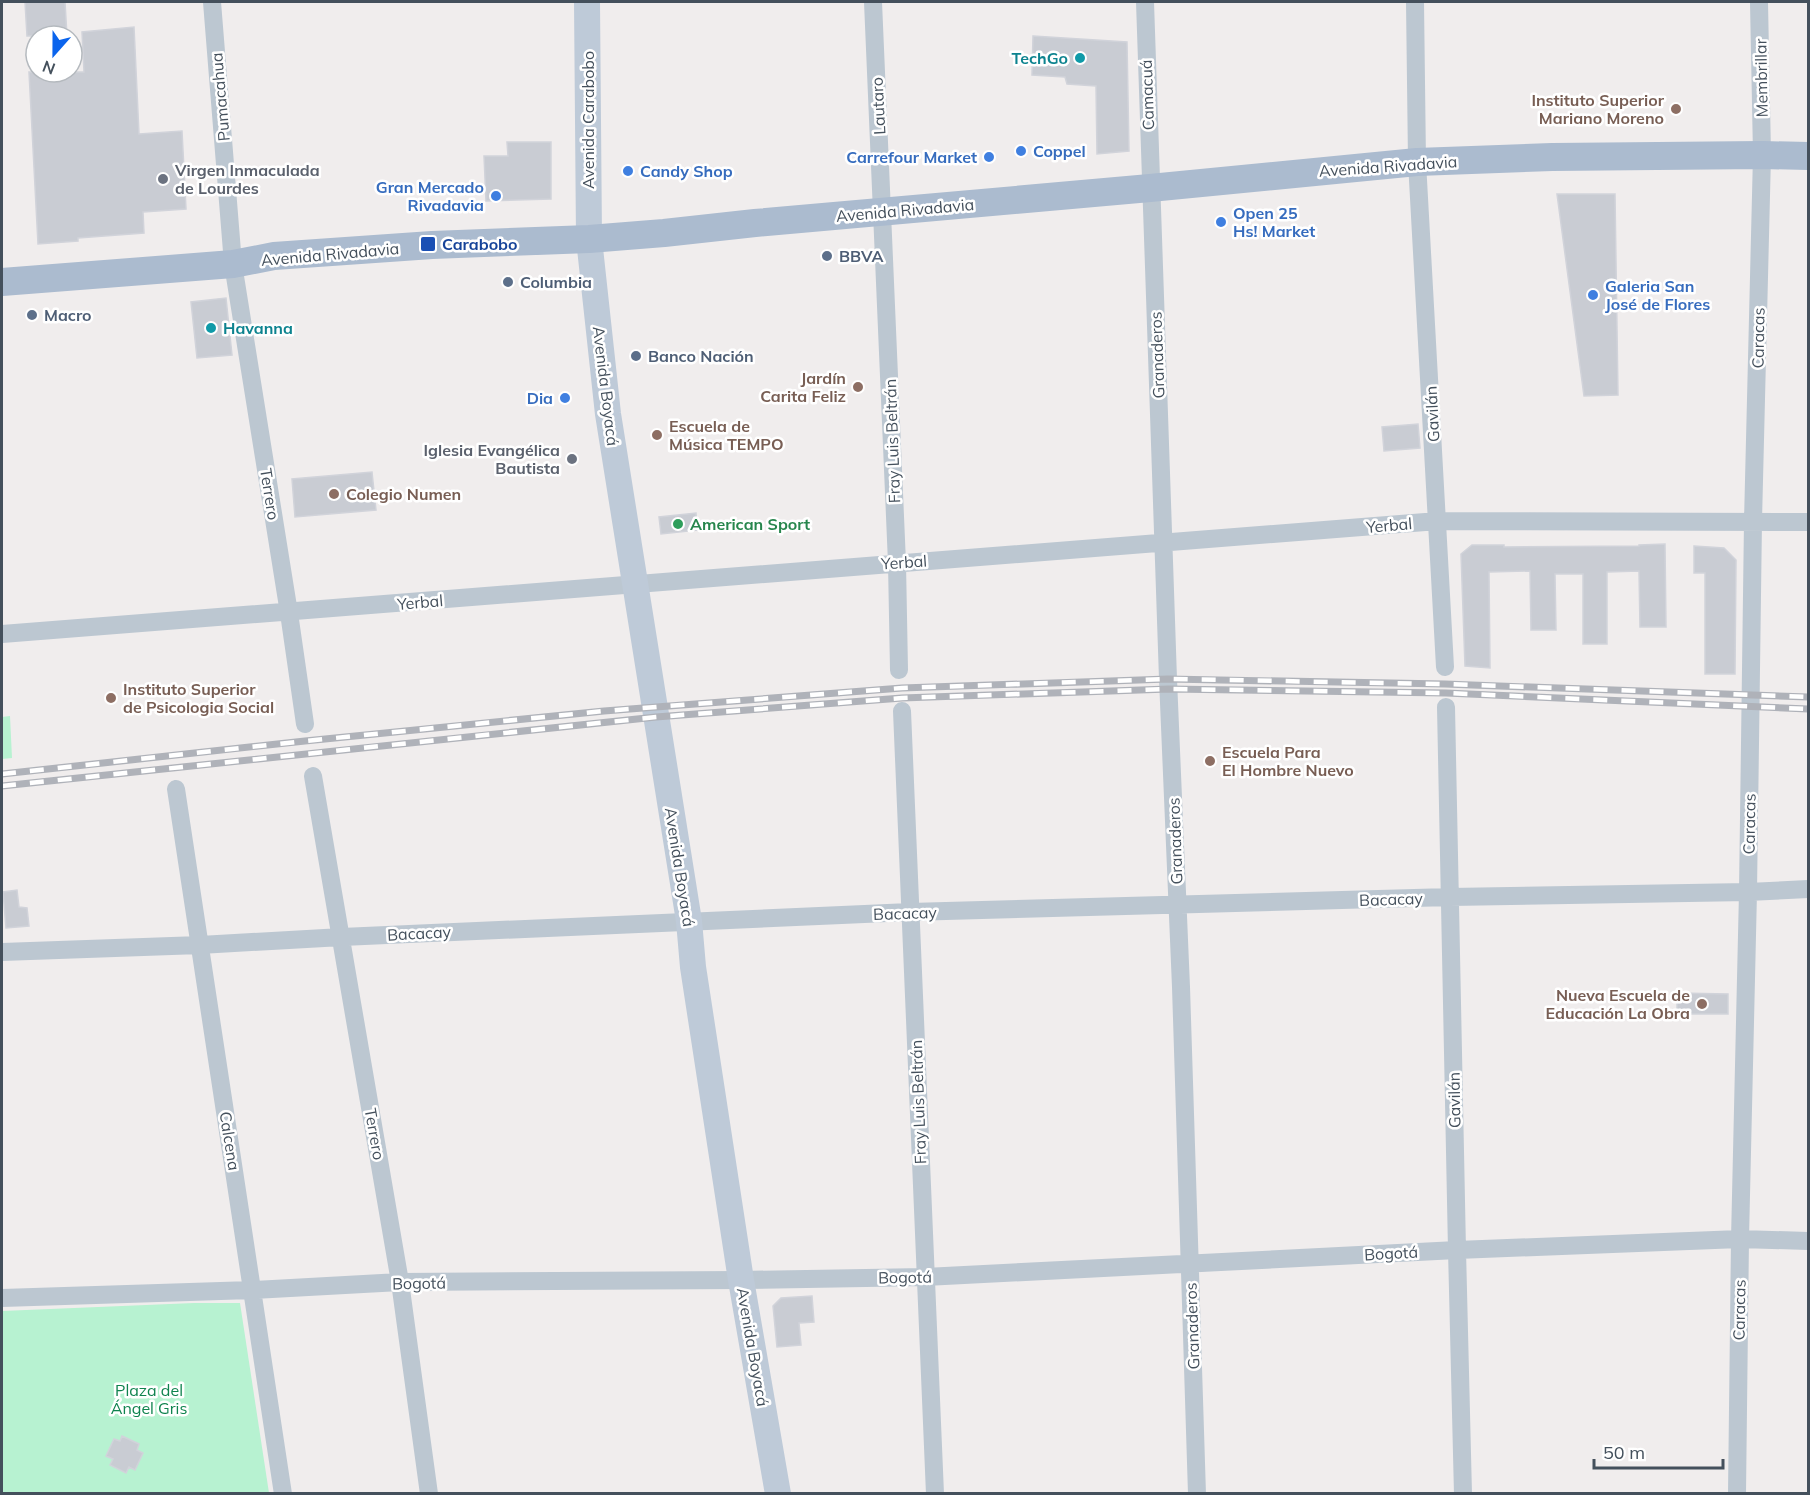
<svg xmlns="http://www.w3.org/2000/svg" width="1810" height="1495" viewBox="0 0 1810 1495" font-family="Mulish,sans-serif">
	<style>
		.green { fill: #b7f2d1 }
		.building { fill: #c9ccd3; stroke: #d1d3da; stroke-width: 1.5 }
		.lines { fill: none; stroke-linecap: round; stroke-linejoin: round }
		.minor { stroke: #bcc7d1; stroke-width: 18 }
		.secondary { stroke: #becad8; stroke-width: 26 }
		.primary { stroke: #abbbcf; stroke-width: 28 }
		.rail-casing { stroke: #afb2b9; stroke-width: 7 }
		.rail { stroke: #fff; stroke-width: 4.5; stroke-dasharray: 14; stroke-linecap: butt }
		.culture-dot { fill: #0f9aa8; stroke: #fff; stroke-width: 2 }
		.education-dot { fill: #8d6e63; stroke: #fff; stroke-width: 2 }
		.shop-dot { fill: #3f7fe0; stroke: #fff; stroke-width: 2 }
		.worship-dot { fill: #6b7280; stroke: #fff; stroke-width: 2 }
		.transit-dot { fill: #1a4fb4; stroke: #fff; stroke-width: 2 }
		.service-dot { fill: #5c6f8a; stroke: #fff; stroke-width: 2 }
		.leisure-dot { fill: #2e9e5b; stroke: #fff; stroke-width: 2 }
		.labels { text-anchor: middle; stroke-width: 5; stroke-linejoin: round; paint-order: stroke }
		.culture-label { font-size: 16px; font-weight: bold; fill: #0d838f; stroke: #fff; text-anchor: end }
		.street-label { font-size: 16px; fill: #44505c; stroke: #fff }
		.education-label { font-size: 16px; font-weight: bold; fill: #785e54; stroke: #fff; text-anchor: start }
		.shop-label { font-size: 16px; font-weight: bold; fill: #366cbe; stroke: #fff; text-anchor: start }
		.worship-label { font-size: 16px; font-weight: bold; fill: #5b616d; stroke: #fff; text-anchor: start }
		.transit-label { font-size: 16px; font-weight: bold; fill: #164399; stroke: #fff; text-anchor: start }
		.service-label { font-size: 16px; font-weight: bold; fill: #4e5e75; stroke: #fff; text-anchor: start }
		.leisure-label { font-size: 16px; font-weight: bold; fill: #27864d; stroke: #fff; text-anchor: start }
		.park-label { font-size: 16px; fill: #0f834e; stroke: #fff }
	</style>
	<rect width="100%" height="100%" fill="#f0eded"/>
	<path class="green" d="M 10,716 L 12,758 L 2,759 L 2,717 Z
		M 194,1303 L 240,1303 L 269,1493 L 2,1493 L 2,1311 Z"/>
	<path class="building" d="M 25,2 L 65,2 L 67,36 L 27,36 Z
		M 134,27 L 139,134 L 182,131 L 186,209 L 143,212 L 144,233 L 78,238 L 78,241 L 38,244 L 29,72 L 84,72 L 82,32 Z
		M 1033,36 L 1127,42 L 1129,151 L 1097,154 L 1096,86 L 1067,84 L 1065,77 L 1032,75 Z
		M 507,142 L 551,142 L 551,199 L 486,201 L 484,156 L 508,156 Z
		M 1557,194 L 1615,194 L 1618,395 L 1584,396 Z
		M 226,298 L 232,355 L 197,358 L 191,302 Z
		M 1418,424 L 1420,448 L 1384,451 L 1382,427 Z
		M 372,472 L 376,510 L 295,517 L 292,479 Z
		M 696,513 L 697,530 L 661,534 L 659,517 Z
		M 1665,544 L 1666,627 L 1640,627 L 1639,571 L 1607,572 L 1607,644 L 1583,644 L 1583,574 L 1555,574 L 1556,630 L 1531,630 L 1530,571 L 1489,572 L 1490,668 L 1465,666 L 1461,554 L 1472,545 L 1504,545 L 1504,547 L 1639,546 L 1639,545 Z
		M 1694,546 L 1724,548 L 1736,560 L 1735,674 L 1705,674 L 1705,573 L 1694,573 Z
		M 17,890 L 19,907 L 27,908 L 29,926 L 6,928 L 3,892 Z
		M 1677,993 L 1728,994 L 1728,1014 L 1677,1014 Z
		M 812,1296 L 814,1322 L 799,1323 L 801,1345 L 777,1347 L 773,1306 L 781,1298 Z
		M 122,1436 L 139,1444 L 137,1450 L 143,1453 L 135,1470 L 129,1467 L 126,1473 L 110,1465 L 113,1459 L 106,1456 L 114,1439 L 120,1441 Z"/>
	<g class="lines">
		<path class="minor" d="M 212,2 L 233,264 L 289,613 L 305,724
			M 873,2 L 897,563 L 899,670
			M 1145,2 L 1168,679 L 1181,987 L 1197,1494
			M 1415,2 L 1417,162 L 1445,667
			M 2,634 L 1438,521 L 1808,522
			M 1446,707 L 1457,1250 L 1463,1494
			M 902,711 L 935,1494
			M 313,776 L 400,1282 L 429,1494
			M 176,789 L 283,1494
			M 2,952 L 200,945 L 342,937 L 910,912 L 1450,897 L 1748,892 L 1808,889
			M 2,1298 L 252,1290 L 400,1282 L 741,1280 L 925,1277 L 1457,1250 L 1740,1239 L 1808,1241
			M 1737,1494 L 1740,1239 L 1748,892 L 1753,521 L 1762,155 L 1759,2"/>
		<path class="secondary" d="M 587,2 L 589,239 L 608,414 L 689,921 L 693,967 L 741,1280 L 778,1494"/>
		<path class="primary" d="M 2,282 L 233,264 L 274,256 L 432,245 L 589,239 L 664,233 L 755,223 L 1150,188 L 1417,162 L 1552,157 L 1762,155 L 1808,156"/>
		<defs>
			<path id="rail" d="M 2,774 L 305,741 L 604,711 L 902,688 L 1168,679 L 1445,684 L 1808,697
				M 2,786 L 656,717 L 902,698 L 1169,689 L 1446,693 L 1808,709"/>
		</defs>
		<use href="#rail" class="rail-casing"/>
		<use href="#rail" class="rail"/>
	</g>
	<g class="culture-dot">
		<circle cx="1080" cy="58" r="6"/>
		<circle cx="211" cy="328" r="6"/>
	</g>
	<g class="education-dot">
		<circle cx="1676" cy="109" r="6"/>
		<circle cx="858" cy="387" r="6"/>
		<circle cx="657" cy="435" r="6"/>
		<circle cx="334" cy="494" r="6"/>
		<circle cx="111" cy="698" r="6"/>
		<circle cx="1210" cy="761" r="6"/>
		<circle cx="1702" cy="1004" r="6"/>
	</g>
	<g class="shop-dot">
		<circle cx="1021" cy="151" r="6"/>
		<circle cx="989" cy="157" r="6"/>
		<circle cx="628" cy="171" r="6"/>
		<circle cx="496" cy="196" r="6"/>
		<circle cx="1221" cy="222" r="6"/>
		<circle cx="1593" cy="295" r="6"/>
		<circle cx="565" cy="398" r="6"/>
	</g>
	<g class="worship-dot">
		<circle cx="163" cy="179" r="6"/>
		<circle cx="572" cy="459" r="6"/>
	</g>
	<rect class="transit-dot" x="420" y="236" width="16" height="16" rx="3"/>
	<g class="service-dot">
		<circle cx="827" cy="256" r="6"/>
		<circle cx="508" cy="282" r="6"/>
		<circle cx="32" cy="315" r="6"/>
		<circle cx="636" cy="356" r="6"/>
	</g>
	<circle class="leisure-dot" cx="678" cy="524" r="6"/>
	<g class="labels">
		<g class="culture-label">
			<text x="1068" y="64">TechGo</text>
			<text x="223" y="334" text-anchor="start">Havanna</text>
		</g>
		<g class="street-label">
			<text transform="translate(1761 78) rotate(-91)" y="6">Membrillar</text>
			<text transform="translate(1147 95) rotate(-92)" y="6">Camacuá</text>
			<text transform="translate(220 97) rotate(-95)" y="6">Pumacahua</text>
			<text transform="translate(878 106) rotate(-93)" y="6">Lautaro</text>
			<text transform="translate(588 120) rotate(-90)" y="6">Avenida Carabobo</text>
			<text transform="translate(1388 166) rotate(-4)" y="6">Avenida Rivadavia</text>
			<text transform="translate(905 210) rotate(-5)" y="6">Avenida Rivadavia</text>
			<text transform="translate(330 254) rotate(-5)" y="6">Avenida Rivadavia</text>
			<text transform="translate(1758 338) rotate(-89)" y="6">Caracas</text>
			<text transform="translate(1157 355) rotate(-92)" y="6">Granaderos</text>
			<text transform="translate(606 386) rotate(83)" y="6">Avenida Boyacá</text>
			<text transform="translate(1432 414) rotate(-93)" y="6">Gavilán</text>
			<text transform="translate(892 441) rotate(-92)" y="6">Fray Luis Beltrán</text>
			<text transform="translate(270 494) rotate(81)" y="6">Terrero</text>
			<text transform="translate(1389 525) rotate(-5)" y="6">Yerbal</text>
			<text transform="translate(904 562) rotate(-4)" y="6">Yerbal</text>
			<text transform="translate(420 602) rotate(-5)" y="6">Yerbal</text>
			<text transform="translate(1749 824) rotate(-89)" y="6">Caracas</text>
			<text transform="translate(1175 841) rotate(-92)" y="6">Granaderos</text>
			<text transform="translate(680 867) rotate(81)" y="6">Avenida Boyacá</text>
			<text transform="translate(1391 899) rotate(-2)" y="6">Bacacay</text>
			<text transform="translate(905 913) rotate(-2)" y="6">Bacacay</text>
			<text transform="translate(419 933) rotate(-3)" y="6">Bacacay</text>
			<text transform="translate(1454 1100) rotate(-91)" y="6">Gavilán</text>
			<text transform="translate(918 1102) rotate(-92)" y="6">Fray Luis Beltrán</text>
			<text transform="translate(375 1134) rotate(80)" y="6">Terrero</text>
			<text transform="translate(230 1141) rotate(81)" y="6">Calcena</text>
			<text transform="translate(1391 1253) rotate(-3)" y="6">Bogotá</text>
			<text transform="translate(905 1277) rotate(-1)" y="6">Bogotá</text>
			<text transform="translate(419 1283) rotate(-1)" y="6">Bogotá</text>
			<text transform="translate(1739 1310) rotate(-89)" y="6">Caracas</text>
			<text transform="translate(1192 1326) rotate(-92)" y="6">Granaderos</text>
			<text transform="translate(753 1347) rotate(80)" y="6">Avenida Boyacá</text>
		</g>
		<g class="education-label">
			<text x="1664" y="106" text-anchor="end">Instituto Superior<tspan x="1664" dy="18">Mariano Moreno</tspan></text>
			<text x="846" y="384" text-anchor="end">Jardín<tspan x="846" dy="18">Carita Feliz</tspan></text>
			<text x="669" y="432">Escuela de<tspan x="669" dy="18">Música TEMPO</tspan></text>
			<text x="346" y="500">Colegio Numen</text>
			<text x="123" y="695">Instituto Superior<tspan x="123" dy="18">de Psicologia Social</tspan></text>
			<text x="1222" y="758">Escuela Para<tspan x="1222" dy="18">El Hombre Nuevo</tspan></text>
			<text x="1690" y="1001" text-anchor="end">Nueva Escuela de<tspan x="1690" dy="18">Educación La Obra</tspan></text>
		</g>
		<g class="shop-label">
			<text x="1033" y="157">Coppel</text>
			<text x="977" y="163" text-anchor="end">Carrefour Market</text>
			<text x="640" y="177">Candy Shop</text>
			<text x="484" y="193" text-anchor="end">Gran Mercado<tspan x="484" dy="18">Rivadavia</tspan></text>
			<text x="1233" y="219">Open 25<tspan x="1233" dy="18">Hs! Market</tspan></text>
			<text x="1605" y="292">Galeria San<tspan x="1605" dy="18">José de Flores</tspan></text>
			<text x="553" y="404" text-anchor="end">Dia</text>
		</g>
		<g class="worship-label">
			<text x="175" y="176">Virgen Inmaculada<tspan x="175" dy="18">de Lourdes</tspan></text>
			<text x="560" y="456" text-anchor="end">Iglesia Evangélica<tspan x="560" dy="18">Bautista</tspan></text>
		</g>
		<g class="transit-label">
			<text x="442" y="250">Carabobo</text>
		</g>
		<g class="service-label">
			<text x="839" y="262">BBVA</text>
			<text x="520" y="288">Columbia</text>
			<text x="44" y="321">Macro</text>
			<text x="648" y="362">Banco Nación</text>
		</g>
		<g class="leisure-label">
			<text x="690" y="530">American Sport</text>
		</g>
		<g class="park-label">
			<text x="149" y="1396">Plaza del<tspan x="149" dy="18">Ángel Gris</tspan></text>
		</g>
	</g>
	<rect width="1810" height="1495" fill="none" stroke="#44505c" stroke-width="6"/>
	<g transform="translate(54 54) rotate(201)"><circle r="28" fill="#ffffff" stroke="#b4b9be" stroke-width="1.5"/>
	<path d="M0-4.5L10 22L0 15L-10 22Z" fill="#0a64ed"/>
	<text y="-9" font-size="16" font-weight="bold" text-anchor="middle" fill="#44505c">N</text>
	</g>
	<path d="M1594 1459v9h129v-9" fill="none" stroke="#44505c" stroke-width="3"/>
	<text x="1603" y="1459" font-size="18" fill="#44505c" stroke="#ffffff" stroke-width="4.5" paint-order="stroke">50 m</text>
</svg>
